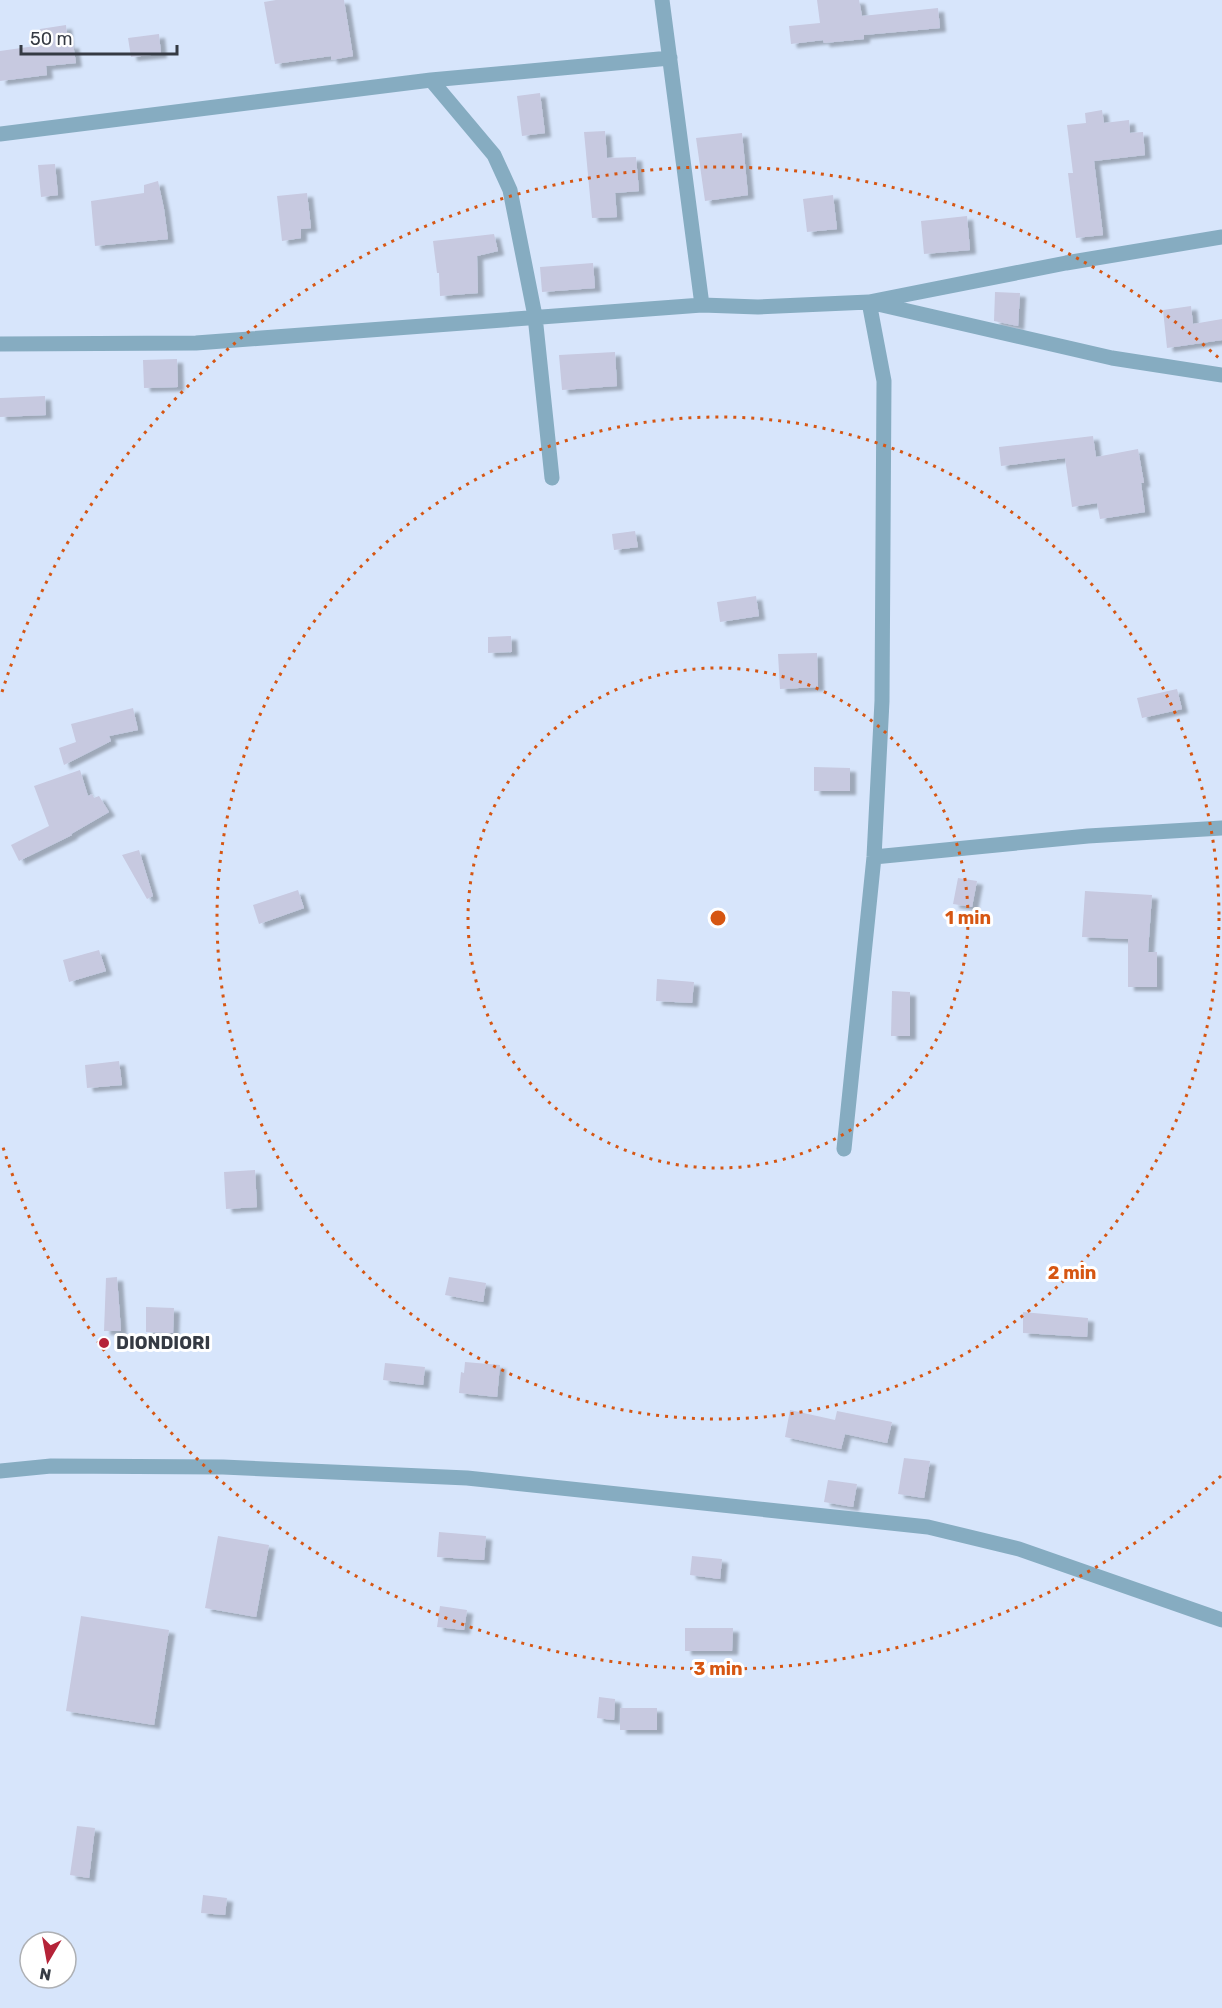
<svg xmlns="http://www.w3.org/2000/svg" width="1222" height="2008" viewBox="0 0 1222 2008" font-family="Rubik,sans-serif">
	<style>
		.building { fill: #c7c9e0; filter: url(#shadow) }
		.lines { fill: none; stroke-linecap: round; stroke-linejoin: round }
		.minor { stroke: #86acc1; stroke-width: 15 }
		.ring { fill: none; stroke: #d65612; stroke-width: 3; stroke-dasharray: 3 6 }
		.poi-dot { fill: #b52338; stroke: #fff; stroke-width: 2 }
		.labels { text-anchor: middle; stroke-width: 6; stroke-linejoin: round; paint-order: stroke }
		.poi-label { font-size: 18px; font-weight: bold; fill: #353a43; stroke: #fff; text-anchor: start }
		.centre { fill: #d65612; stroke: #fff; stroke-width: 3 }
		.ring-label { font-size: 18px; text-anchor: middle; font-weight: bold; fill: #d65612; stroke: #fff; stroke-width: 6; stroke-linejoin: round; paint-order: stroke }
	</style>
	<defs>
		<filter id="shadow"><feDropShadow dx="6" dy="4" stdDeviation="1.5" flood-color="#0004"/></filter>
	</defs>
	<rect width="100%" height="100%" fill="#d7e5fb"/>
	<path class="building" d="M 276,0 L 344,0 L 353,56 L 331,60 L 331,56 L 275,64 L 264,2 Z
		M 817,0 L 859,0 L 862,16 L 938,8 L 940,28 L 864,35 L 864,39 L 824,43 L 823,40 L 791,44 L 789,26 L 820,23 Z
		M 66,25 L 68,45 L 73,44 L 76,63 L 46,66 L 47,75 L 0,81 L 0,51 L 42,45 L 40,29 Z
		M 159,34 L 161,54 L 131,57 L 128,38 Z
		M 540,93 L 545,133 L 522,136 L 517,96 Z
		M 1102,110 L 1104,123 L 1129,120 L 1130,133 L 1143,132 L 1145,155 L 1094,161 L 1103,235 L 1076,238 L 1068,173 L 1073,173 L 1067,125 L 1086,123 L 1085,113 Z
		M 605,131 L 607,158 L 636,157 L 639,191 L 615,193 L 617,217 L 592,218 L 584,132 Z
		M 742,133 L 748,195 L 705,201 L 696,138 Z
		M 55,164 L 58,195 L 41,197 L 38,165 Z
		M 158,181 L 164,209 L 168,239 L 95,246 L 91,201 L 144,193 L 144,185 Z
		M 307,193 L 311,228 L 301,229 L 301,238 L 282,241 L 277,196 Z
		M 833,195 L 837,229 L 807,232 L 803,199 Z
		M 967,216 L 970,250 L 924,254 L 921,221 Z
		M 494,234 L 498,251 L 477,256 L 478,293 L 440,296 L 439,273 L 437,273 L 433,241 Z
		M 593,263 L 595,288 L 542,292 L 540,267 Z
		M 995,292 L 1020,293 L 1018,326 L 994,321 Z
		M 1191,306 L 1193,324 L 1222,319 L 1222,340 L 1167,348 L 1163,310 Z
		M 615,352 L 617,386 L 562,390 L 559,355 Z
		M 177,359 L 178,387 L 144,388 L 143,360 Z
		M 45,396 L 46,415 L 0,417 L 0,398 Z
		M 1093,436 L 1096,457 L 1138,449 L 1144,483 L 1141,483 L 1145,512 L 1100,519 L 1097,503 L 1072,507 L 1065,458 L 1001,466 L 999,447 Z
		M 635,531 L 638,547 L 614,550 L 612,534 Z
		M 756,596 L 759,616 L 720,622 L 717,602 Z
		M 511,636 L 512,652 L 488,653 L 488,637 Z
		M 817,653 L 818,687 L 780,689 L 778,654 Z
		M 1177,689 L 1182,709 L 1142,718 L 1137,698 Z
		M 133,708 L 138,730 L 109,736 L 111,741 L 64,765 L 59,748 L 76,742 L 71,724 Z
		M 814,767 L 850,768 L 850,791 L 814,791 Z
		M 80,770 L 88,796 L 92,794 L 94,798 L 99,796 L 109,812 L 71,834 L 72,835 L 19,861 L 11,845 L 49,826 L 34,786 Z
		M 139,850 L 153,896 L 147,899 L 122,855 Z
		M 958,878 L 977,881 L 972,907 L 953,904 Z
		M 298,890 L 304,908 L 259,924 L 253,905 Z
		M 1085,891 L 1152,895 L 1148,952 L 1157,952 L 1157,987 L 1128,987 L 1128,939 L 1082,937 Z
		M 99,950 L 106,971 L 69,982 L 63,960 Z
		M 657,979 L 694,982 L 692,1003 L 656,1001 Z
		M 892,991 L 910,992 L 910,1036 L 891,1036 Z
		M 119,1061 L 122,1085 L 87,1088 L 85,1065 Z
		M 255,1170 L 257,1207 L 226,1209 L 224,1172 Z
		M 117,1277 L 121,1331 L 104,1331 L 106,1278 Z
		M 449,1277 L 486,1283 L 483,1302 L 445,1295 Z
		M 146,1307 L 174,1308 L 173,1333 L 146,1332 Z
		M 1023,1312 L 1088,1318 L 1087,1337 L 1023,1333 Z
		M 465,1362 L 500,1365 L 497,1397 L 459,1393 L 461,1372 L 464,1373 Z
		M 385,1363 L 425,1367 L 423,1385 L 383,1380 Z
		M 790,1410 L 835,1420 L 837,1411 L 892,1422 L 887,1443 L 845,1434 L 841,1449 L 785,1437 Z
		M 904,1458 L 930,1461 L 924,1498 L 898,1494 Z
		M 828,1480 L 857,1484 L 853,1507 L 824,1502 Z
		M 439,1532 L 486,1536 L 484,1560 L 437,1557 Z
		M 218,1536 L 269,1545 L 256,1617 L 205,1608 Z
		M 692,1556 L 722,1559 L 720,1579 L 690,1575 Z
		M 440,1606 L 467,1610 L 464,1630 L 437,1627 Z
		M 81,1616 L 169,1630 L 154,1725 L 66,1711 Z
		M 685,1628 L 733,1628 L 732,1651 L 685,1651 Z
		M 599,1697 L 615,1699 L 614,1720 L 597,1718 Z
		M 620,1708 L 657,1708 L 657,1730 L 620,1730 Z
		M 77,1826 L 95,1828 L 89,1878 L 70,1875 Z
		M 203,1895 L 227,1898 L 225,1915 L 201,1913 Z"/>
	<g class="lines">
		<path class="minor" d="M 662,0 L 702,305
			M 431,80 L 494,155 L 510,190 L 535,316 L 552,478
			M 0,134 L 431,80 L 670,58
			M 0,344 L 196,343 L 702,305 L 758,307 L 869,302 L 1112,358 L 1222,375
			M 874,857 L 1088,836 L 1222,828
			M 844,1149 L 874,857 L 882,701 L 884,381 L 869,302 L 1066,263 L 1222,237
			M 0,1471 L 51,1466 L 223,1467 L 467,1478 L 928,1527 L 1019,1549 L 1222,1620"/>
	</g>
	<g class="ring">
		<circle cx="718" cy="918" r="250"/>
		<circle cx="718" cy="918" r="501"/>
		<path d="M1221 1476A751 751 0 0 1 2 1144M2 692A751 751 0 0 1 1221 360"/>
	</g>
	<circle class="poi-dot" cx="104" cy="1343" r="6"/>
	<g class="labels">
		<g class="poi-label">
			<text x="116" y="1349">DIONDIORI</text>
		</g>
	</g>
	<circle cx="718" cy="918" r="9" class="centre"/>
	<g class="ring-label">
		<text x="968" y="924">1 min</text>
		<text x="1072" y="1279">2 min</text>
		<text x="718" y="1675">3 min</text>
	</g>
	<g transform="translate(48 1960) rotate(190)"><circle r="28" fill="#ffffff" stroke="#aeb0b4" stroke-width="1.5"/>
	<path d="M0-4.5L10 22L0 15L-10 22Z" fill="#b52338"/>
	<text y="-9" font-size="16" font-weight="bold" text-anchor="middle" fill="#353a43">N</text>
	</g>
	<path d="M21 45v9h156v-9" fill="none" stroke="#353a43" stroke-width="3"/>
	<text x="30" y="45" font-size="18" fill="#353a43" stroke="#ffffff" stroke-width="4.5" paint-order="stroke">50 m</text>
</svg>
